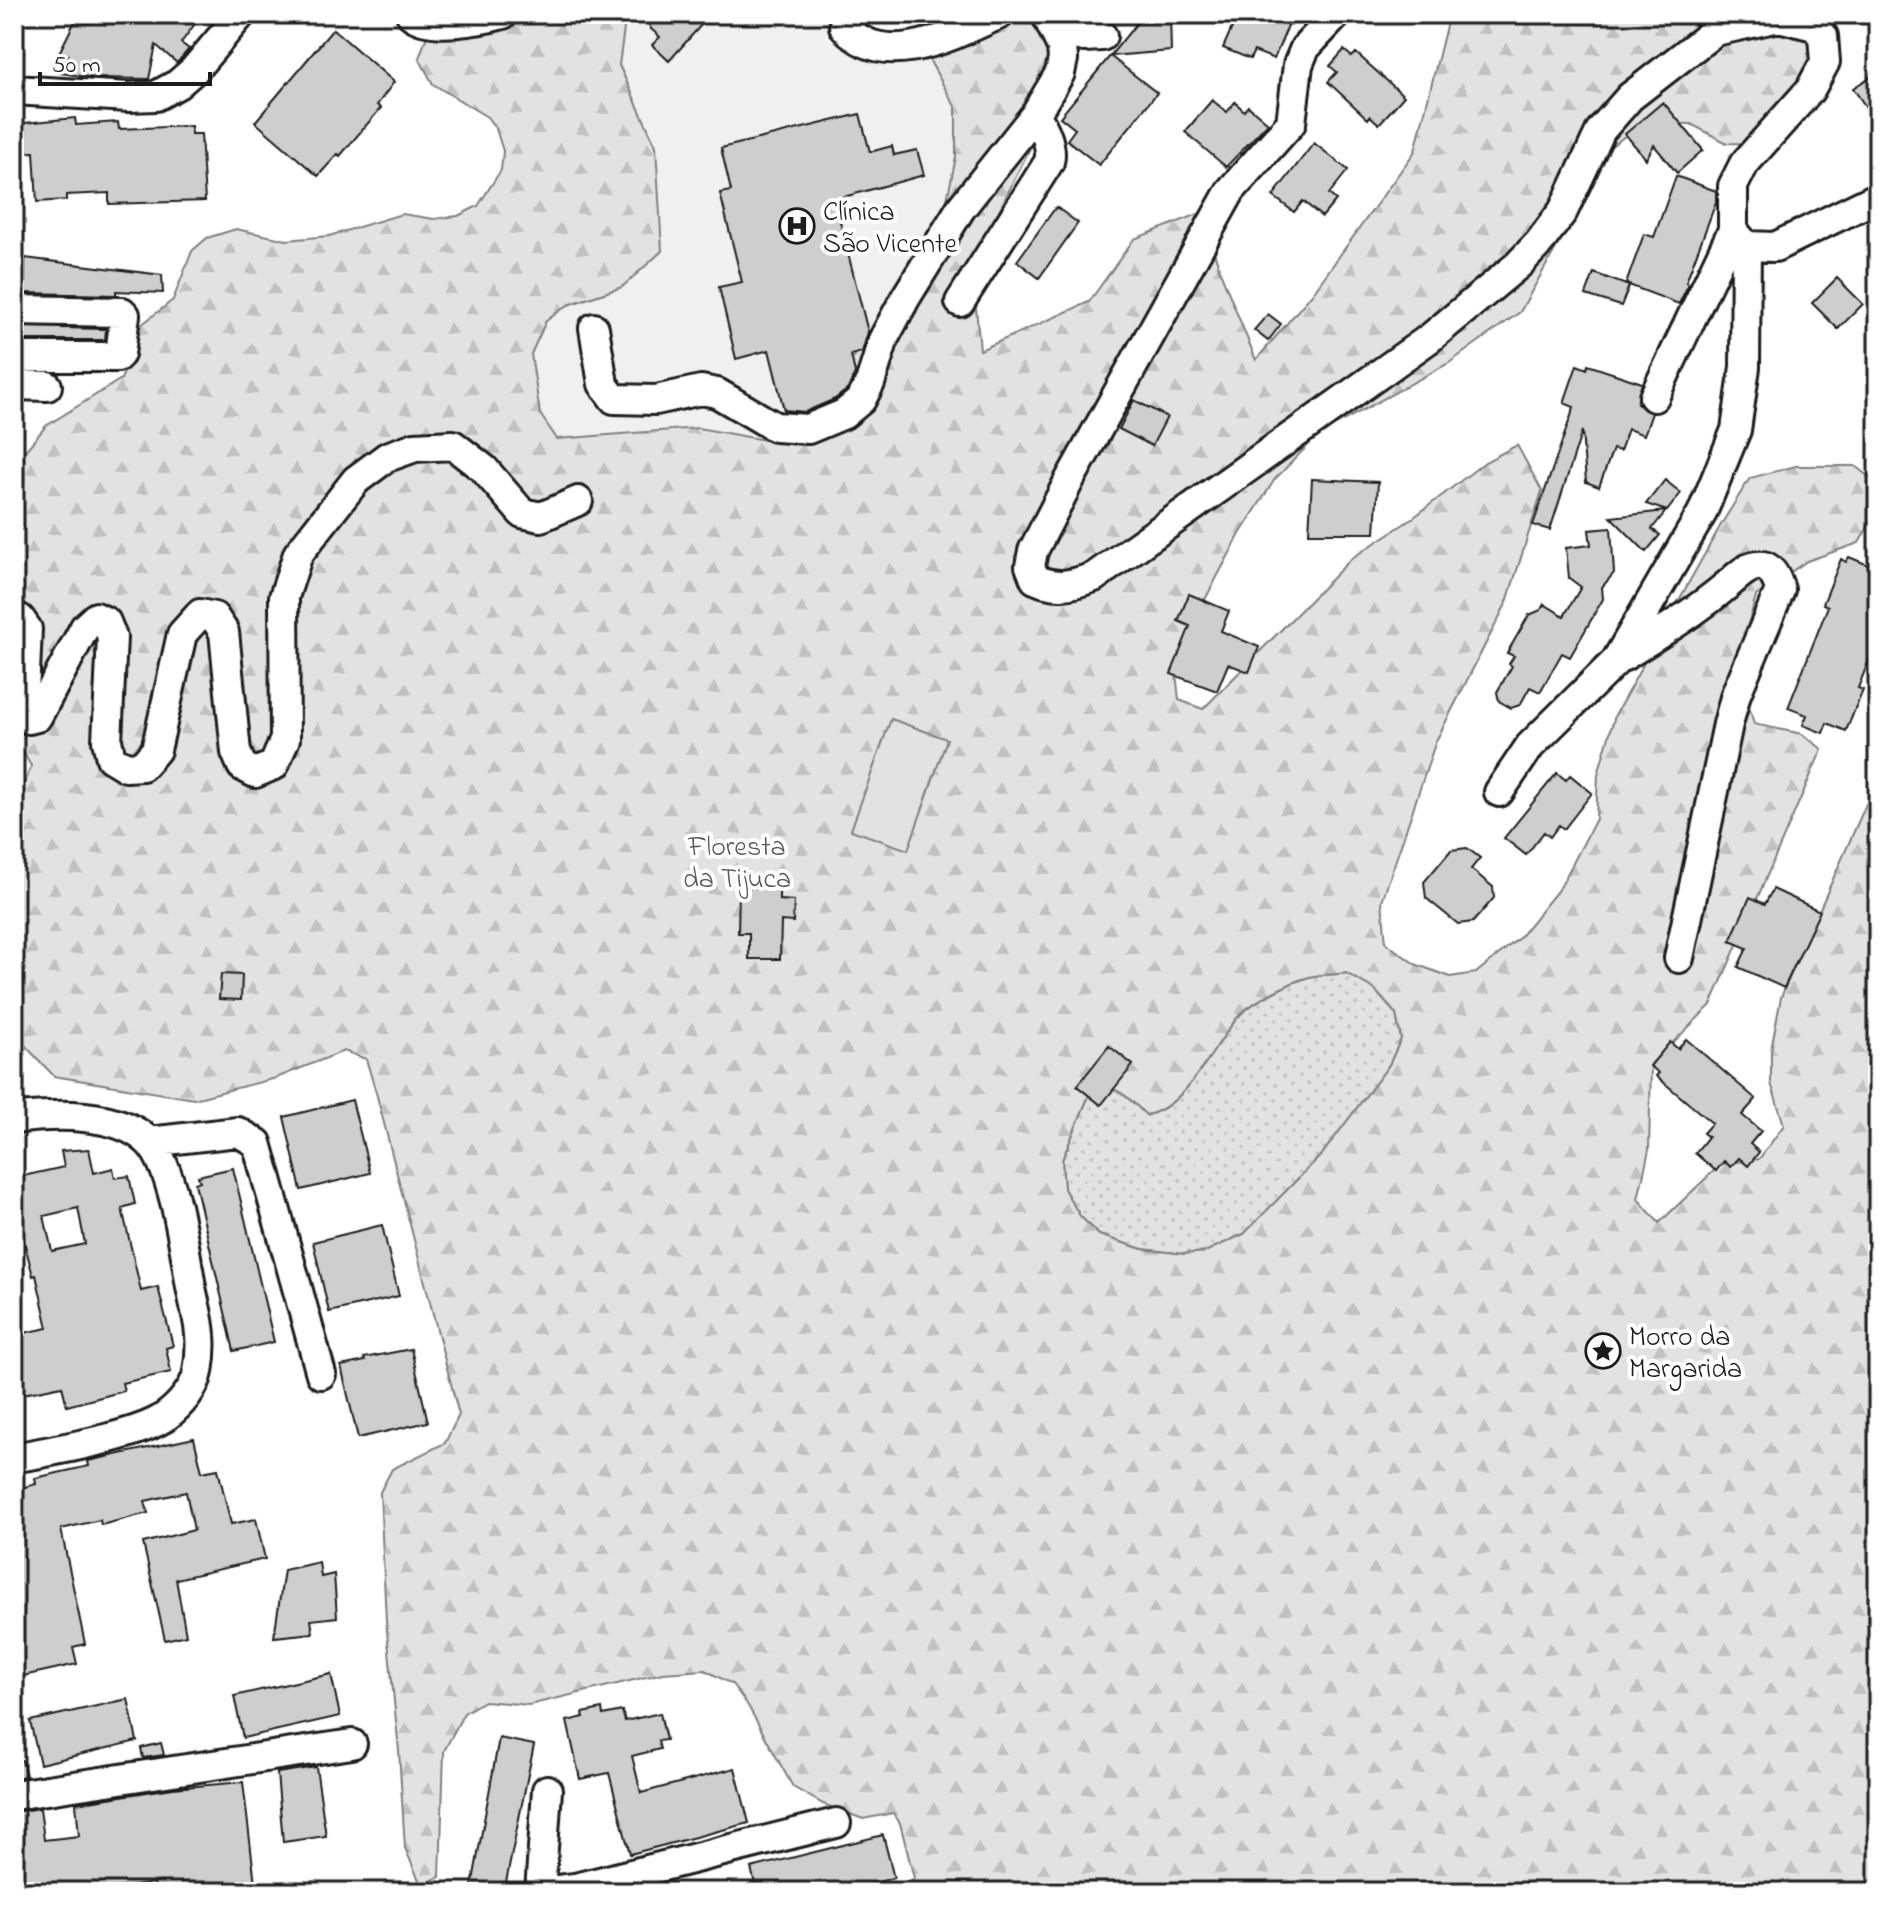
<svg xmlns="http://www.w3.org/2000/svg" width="1892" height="1906" viewBox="0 0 1892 1906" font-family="'Indie Flower',sans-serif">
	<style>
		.built { fill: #f0f0f0 }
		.grass { fill: url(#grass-dots); stroke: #7f7f7f; stroke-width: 2 }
		.forest { fill: url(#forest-firs); stroke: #7f7f7f; stroke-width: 2; fill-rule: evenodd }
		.garden { fill: #e2e2e2; stroke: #7f7f7f; stroke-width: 2 }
		.building { fill: #cecece; stroke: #1c1c1c; stroke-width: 2; fill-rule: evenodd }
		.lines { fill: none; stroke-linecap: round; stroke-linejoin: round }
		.minor-casing { stroke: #1c1c1c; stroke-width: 34 }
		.minor { stroke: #fff; stroke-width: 28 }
		.labels { text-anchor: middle; stroke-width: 8; stroke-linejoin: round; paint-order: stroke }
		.poi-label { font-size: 28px; fill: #1c1c1c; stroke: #fff; text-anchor: start }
		.park-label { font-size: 28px; fill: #575757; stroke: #fff }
	</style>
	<defs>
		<pattern id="grass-dots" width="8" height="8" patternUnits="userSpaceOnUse" patternTransform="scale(2)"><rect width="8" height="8" fill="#e2e2e2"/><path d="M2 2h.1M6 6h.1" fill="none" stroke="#c1c1c1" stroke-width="1.8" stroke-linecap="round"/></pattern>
		<pattern id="forest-firs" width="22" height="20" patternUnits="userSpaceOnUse" patternTransform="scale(2)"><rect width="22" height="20" fill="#e2e2e2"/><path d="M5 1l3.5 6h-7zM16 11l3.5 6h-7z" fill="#c1c1c1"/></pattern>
	</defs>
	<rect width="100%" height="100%" fill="#fff"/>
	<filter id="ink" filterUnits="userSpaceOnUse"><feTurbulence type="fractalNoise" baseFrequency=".0125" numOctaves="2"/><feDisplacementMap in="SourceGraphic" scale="16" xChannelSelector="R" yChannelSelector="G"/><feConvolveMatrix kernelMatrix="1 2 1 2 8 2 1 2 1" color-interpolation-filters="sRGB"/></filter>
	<g filter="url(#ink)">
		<path class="built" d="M 626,14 L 831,14 L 826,37 L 841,46 L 927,24 L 926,54 L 956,108 L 956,157 L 947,200 L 887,309 L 793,445 L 698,428 L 557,439 L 540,414 L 531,354 L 546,321 L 568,305 L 622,287 L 656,146 L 618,65 Z"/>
		<path class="grass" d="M 1346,973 L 1374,989 L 1396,1014 L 1401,1039 L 1389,1065 L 1323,1153 L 1244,1234 L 1205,1252 L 1184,1254 L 1142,1249 L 1099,1235 L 1080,1216 L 1064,1189 L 1062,1160 L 1092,1088 C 1117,1084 1129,1098 1146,1115 C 1186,1108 1213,1046 1238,1017 C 1251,1002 1289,983 1309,977 C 1321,974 1334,975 1346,973 Z"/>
		<path class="forest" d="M 435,14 L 626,14 L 619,65 L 656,146 L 662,251 L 622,287 L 568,305 L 546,321 L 531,354 L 540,414 L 557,439 L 698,428 L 793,445 L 887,309 L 947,200 L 956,157 L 956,108 L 926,54 L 975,23 L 1020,14 L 1042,14 L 1065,71 L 1041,126 L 972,265 L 980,350 L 1089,302 L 1134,239 L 1201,213 L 1223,279 L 1256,360 L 1312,294 L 1415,151 L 1449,14 L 1838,14 L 1834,30 L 1763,144 L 1727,143 L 1691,124 L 1643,123 L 1595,158 L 1584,198 L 1520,312 L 1449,363 L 1319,434 L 1275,479 L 1240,534 L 1193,622 L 1176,672 L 1179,700 L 1203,709 L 1352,558 L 1413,518 L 1485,462 L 1517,445 L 1542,491 L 1507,602 L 1436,741 L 1382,901 L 1386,943 L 1415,964 L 1450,977 L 1476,973 L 1519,938 L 1561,886 L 1596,819 L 1598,774 L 1615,715 L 1722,523 L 1750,478 L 1796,466 L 1855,466 L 1878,484 L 1878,509 L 1859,543 L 1807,561 L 1756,596 L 1737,664 L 1754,724 L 1802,734 L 1822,749 L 1711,1005 L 1651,1064 L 1649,1150 L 1638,1199 L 1659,1223 L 1721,1164 L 1759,1159 L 1784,1125 L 1771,1083 L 1771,1050 L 1781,997 L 1878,777 L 1878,1892 L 903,1892 L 914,1878 L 900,1823 L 893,1813 L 863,1819 L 823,1804 L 793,1787 L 747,1704 L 732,1684 L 705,1670 L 663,1673 L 529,1705 L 484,1701 L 464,1713 L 444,1751 L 440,1877 L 421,1885 L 405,1848 L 399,1751 L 386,1621 L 380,1492 L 392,1469 L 445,1443 L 459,1415 L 377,1096 L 366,1059 L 344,1051 L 276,1078 L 194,1099 L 54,1076 L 14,1034 L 14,810 L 31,766 L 14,736 L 14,534 L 24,480 L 23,453 L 46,426 L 121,379 L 133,353 L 141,325 L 173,300 L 192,251 L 207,238 L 236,229 L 287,240 L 329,236 L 402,214 L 434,219 L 458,216 L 478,206 L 501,170 L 503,151 L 496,129 L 487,117 L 433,84 L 419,58 ZM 1346,973 L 1374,989 L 1396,1014 L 1401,1039 L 1389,1065 L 1323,1153 L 1244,1234 L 1205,1252 L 1184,1254 L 1142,1249 L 1099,1235 L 1080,1216 L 1064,1189 L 1062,1160 L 1092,1088 C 1117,1084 1129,1098 1146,1115 C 1186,1108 1213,1046 1238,1017 C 1251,1002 1290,982 1309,977 C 1321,974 1334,975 1346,973 Z"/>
		<path class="garden" d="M 891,719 L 947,739 L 908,850 L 851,830 Z"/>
		<path class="building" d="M 100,14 L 202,14 L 181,43 L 189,49 L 177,63 L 156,45 L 149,79 L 95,78 L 60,73 L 68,54 L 59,53 L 75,21 L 89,23 L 89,19 L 99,21 Z
			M 644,14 L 711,14 L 669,61 L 652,45 L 660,37 L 651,29 Z
			M 1144,14 L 1170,15 L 1171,51 L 1110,56 Z
			M 1238,14 L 1279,14 L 1291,19 L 1274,59 L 1254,51 L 1250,59 L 1223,48 Z
			M 333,29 L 394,82 L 377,105 L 381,108 L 340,156 L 338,154 L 318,176 L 255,122 Z
			M 1344,50 L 1352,57 L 1356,53 L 1404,96 L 1379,124 L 1370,116 L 1368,119 L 1328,82 L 1337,72 L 1330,66 Z
			M 1110,56 L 1157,93 L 1099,165 L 1067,140 L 1075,129 L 1060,117 Z
			M 1878,72 L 1878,125 L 1853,88 Z
			M 1212,100 L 1227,112 L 1235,102 L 1244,111 L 1248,106 L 1268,123 L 1226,167 L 1185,132 Z
			M 1663,102 L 1703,150 L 1677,173 L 1654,145 L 1646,159 L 1625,134 Z
			M 860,114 L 870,152 L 892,146 L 894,155 L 917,150 L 924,175 L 840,198 L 842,209 L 837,210 L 868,332 L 862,352 L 851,355 L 855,373 L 848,389 L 835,399 L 805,412 L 784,410 L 769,350 L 736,359 L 719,287 L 742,282 L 720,193 L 731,191 L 721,148 Z
			M 75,118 L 76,125 L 118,122 L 119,129 L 191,126 L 191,134 L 201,134 L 205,201 L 109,204 L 109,193 L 66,195 L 66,200 L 37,202 L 34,152 L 14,153 L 14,124 Z
			M 1314,143 L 1348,170 L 1329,194 L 1336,200 L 1322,217 L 1303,201 L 1294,212 L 1273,196 Z
			M 1676,176 L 1716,191 L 1716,202 L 1686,282 L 1689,283 L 1679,304 L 1626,284 L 1644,234 L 1654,237 Z
			M 1056,207 L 1078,223 L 1039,278 L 1017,261 Z
			M 25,258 L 162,275 L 163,293 L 116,291 L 116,295 L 24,293 Z
			M 1594,273 L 1629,286 L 1621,306 L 1586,295 Z
			M 1837,278 L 1863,304 L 1838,329 L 1812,303 Z
			M 1268,314 L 1281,324 L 1268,341 L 1254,330 Z
			M 14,327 L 106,329 L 105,340 L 14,340 Z
			M 1577,365 L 1587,369 L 1588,365 L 1642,383 L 1637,404 L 1652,413 L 1644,435 L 1628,429 L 1620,451 L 1613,449 L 1599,487 L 1586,482 L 1582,431 L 1550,530 L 1533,525 L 1574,407 L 1564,403 Z
			M 1134,400 L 1167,417 L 1152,446 L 1119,429 Z
			M 1312,479 L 1378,482 L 1375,533 L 1309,533 Z
			M 1665,480 L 1681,493 L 1667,511 L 1646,504 Z
			M 1666,511 L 1652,529 L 1660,535 L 1646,552 L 1611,517 Z
			M 1611,528 L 1614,573 L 1602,587 L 1603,599 L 1570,657 L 1562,653 L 1540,692 L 1530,687 L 1520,705 L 1511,708 L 1499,701 L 1497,692 L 1512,666 L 1509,664 L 1514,656 L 1507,653 L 1529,615 L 1541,610 L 1544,604 L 1564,616 L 1581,587 L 1569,578 L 1566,548 L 1591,545 L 1589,530 Z
			M 1849,557 L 1878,569 L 1878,652 L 1873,650 L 1858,688 L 1863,690 L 1846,731 L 1827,723 L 1823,733 L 1803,725 L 1807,715 L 1788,708 L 1828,606 L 1823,604 L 1841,559 L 1846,562 Z
			M 1189,594 L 1229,611 L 1221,631 L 1259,647 L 1249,672 L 1228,664 L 1217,691 L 1171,674 L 1190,626 L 1178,621 Z
			M 1557,773 L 1566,780 L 1570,775 L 1592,793 L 1564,829 L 1559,825 L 1550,837 L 1544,832 L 1526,855 L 1504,838 Z
			M 1467,848 L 1480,858 L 1471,869 L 1493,887 L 1494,898 L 1473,922 L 1458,924 L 1426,898 L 1424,882 L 1451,850 Z
			M 739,887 L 779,888 L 779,900 L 794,901 L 793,922 L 781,921 L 780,959 L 749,959 L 749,933 L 738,933 Z
			M 1773,889 L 1820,911 L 1784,988 L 1738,967 L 1747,948 L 1730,941 L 1750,897 L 1765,904 Z
			M 221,974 L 242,975 L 241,1000 L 219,999 Z
			M 1686,1039 L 1756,1099 L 1742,1115 L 1761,1131 L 1750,1144 L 1759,1152 L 1748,1166 L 1739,1158 L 1731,1167 L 1724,1161 L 1716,1171 L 1695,1153 L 1708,1137 L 1703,1133 L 1712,1123 L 1656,1076 L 1659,1073 L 1650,1066 L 1670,1042 L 1678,1049 Z
			M 1109,1046 L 1133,1065 L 1101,1105 L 1077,1086 Z
			M 352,1100 L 370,1173 L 301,1190 L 284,1117 Z
			M 89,1149 L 94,1173 L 113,1168 L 115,1178 L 129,1176 L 135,1204 L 122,1208 L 141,1291 L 158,1287 L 173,1346 L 166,1348 L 171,1372 L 122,1383 L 124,1391 L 67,1406 L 62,1386 L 14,1396 L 14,1335 L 48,1328 L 36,1275 L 33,1276 L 24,1241 L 14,1244 L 14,1178 L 64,1167 L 61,1151 ZM 78,1208 L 85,1244 L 52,1251 L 44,1216 Z
			M 233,1168 L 274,1342 L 234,1351 L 195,1183 L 200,1181 L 198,1176 Z
			M 382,1225 L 399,1296 L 329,1312 L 313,1242 Z
			M 411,1349 L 428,1422 L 358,1438 L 341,1366 L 365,1361 L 364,1358 Z
			M 194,1438 L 202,1472 L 218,1469 L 231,1524 L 256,1519 L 265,1559 L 176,1579 L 186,1635 L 165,1640 L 143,1543 L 194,1530 L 186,1492 L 145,1501 L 148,1513 L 101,1525 L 100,1520 L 61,1529 L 85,1644 L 73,1647 L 77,1664 L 14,1678 L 14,1490 L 36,1484 L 35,1478 L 89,1466 L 88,1461 Z
			M 319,1562 L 321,1577 L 334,1574 L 337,1617 L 311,1620 L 313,1633 L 274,1637 L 284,1570 Z
			M 331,1674 L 340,1716 L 243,1738 L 234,1696 Z
			M 128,1699 L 137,1741 L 40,1764 L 30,1721 Z
			M 602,1709 L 603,1715 L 622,1711 L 625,1721 L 660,1713 L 666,1740 L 658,1741 L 660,1749 L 632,1756 L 641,1793 L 735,1768 L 749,1823 L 630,1854 L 609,1773 L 580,1779 L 567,1721 L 584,1717 L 583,1713 Z
			M 499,1738 L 534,1745 L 504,1892 L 471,1892 Z
			M 161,1743 L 164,1755 L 143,1758 L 141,1748 Z
			M 22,1760 L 26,1776 L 14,1778 L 14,1761 Z
			M 316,1767 L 326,1836 L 283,1842 L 277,1773 Z
			M 243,1782 L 256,1892 L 164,1892 L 163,1886 L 155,1887 L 154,1883 L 86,1892 L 16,1892 L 14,1812 L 40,1808 L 44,1840 L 79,1836 L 76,1803 L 173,1788 Z
			M 883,1835 L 894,1878 L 838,1892 L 757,1892 L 751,1868 Z"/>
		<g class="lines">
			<defs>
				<path id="minor" d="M 411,14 C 429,30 481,20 503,14
					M 845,14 L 844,26 C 883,73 956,34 1000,14
					M 1066,14 L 1084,37 L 1102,36
					M 1337,14 L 1305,48 L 1298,65 L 1291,123 L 1231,190 L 1070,479 L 1033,551 L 1030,566 L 1035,579 C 1057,589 1072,585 1094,577 L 1430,338 L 1518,265 L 1539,243 L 1563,211 L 1601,130 L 1630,97 L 1715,31 L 1779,17 L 1814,26 L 1823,36 L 1825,62 L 1810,90 L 1744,164 L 1733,186 L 1733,230 L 1746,246 L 1775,247 L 1878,197
					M 14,90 L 129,97 L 156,96 L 178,84 L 194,70 L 241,14
					M 960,302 L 1049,162 C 1053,147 1044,127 1035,115
					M 14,310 L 122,312 L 125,315 L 120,354 L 117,357 L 14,357
					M 594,328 L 603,384 L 614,399 L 656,400 L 701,390 L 717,393 L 775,427 L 808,429 L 844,414 L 861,400 L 870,383 L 884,338 L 906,297 L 961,208 L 1035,115 L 1060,73 L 1063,59 L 1062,47 L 1046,14
					M 14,385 L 47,386
					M 1654,397 L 1733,230
					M 14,616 L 20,619 L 27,629 L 23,715 L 29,719 L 37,717 L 85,627 L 96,617 L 106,622 L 112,637 L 107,741 L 111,758 L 126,767 L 142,766 L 156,750 L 182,634 L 200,614 L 214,617 L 224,632 L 236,752 L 242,766 L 255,773 L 274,765 L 285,739 L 284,597 L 298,554 L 356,480 L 387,457 L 415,447 L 453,445 L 484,469 L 522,513 L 541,517 L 578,501
					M 1624,656 C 1659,634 1694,613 1726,586 C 1735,579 1745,567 1757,566 C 1771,564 1777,579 1780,590 L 1736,694 L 1728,724 L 1679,958
					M 1499,792 L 1530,746 L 1616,661 L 1702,513 L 1736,430 L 1745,367 L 1746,246
					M 14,1119 C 53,1114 118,1111 149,1142 C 174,1167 185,1252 191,1287 C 194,1303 199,1319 200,1335 C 201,1346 200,1361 198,1372 C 195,1388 180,1406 166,1416 C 140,1436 50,1451 14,1458
					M 149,1142 L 238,1132 L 257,1143 L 321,1374
					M 14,1795 L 352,1744
					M 540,1892 L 547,1790
					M 542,1892 L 575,1888 L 836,1823"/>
			</defs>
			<use href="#minor" class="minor-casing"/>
			<use href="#minor" class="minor"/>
		</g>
	</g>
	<defs>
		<symbol id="hospital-ring" viewBox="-11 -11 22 22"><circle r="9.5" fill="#fff" stroke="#1c1c1c" stroke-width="1.5"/><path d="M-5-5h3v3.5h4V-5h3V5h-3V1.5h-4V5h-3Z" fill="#1c1c1c"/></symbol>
		<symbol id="sight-ring" viewBox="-11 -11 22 22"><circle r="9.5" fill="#fff" stroke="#1c1c1c" stroke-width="1.5"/><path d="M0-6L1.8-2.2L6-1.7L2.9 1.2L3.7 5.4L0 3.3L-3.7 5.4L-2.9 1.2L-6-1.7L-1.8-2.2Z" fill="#1c1c1c"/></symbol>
	</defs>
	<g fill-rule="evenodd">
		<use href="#hospital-ring" x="777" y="206" width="40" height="40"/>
		<use href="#sight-ring" x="1583" y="1331" width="40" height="40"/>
	</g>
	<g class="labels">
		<g class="poi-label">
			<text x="823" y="220">Clínica<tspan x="823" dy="32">São Vicente</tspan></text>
			<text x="1629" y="1345">Morro da<tspan x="1629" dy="32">Margarida</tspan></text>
		</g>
		<g class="park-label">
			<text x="737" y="855">Floresta<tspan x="737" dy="32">da Tijuca</tspan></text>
		</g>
	</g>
	<rect width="1892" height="1906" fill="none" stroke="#fff" stroke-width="48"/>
	<rect x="24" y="24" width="1844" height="1858" fill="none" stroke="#1c1c1c" stroke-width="3" filter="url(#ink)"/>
	<path d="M40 72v12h170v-12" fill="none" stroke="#1c1c1c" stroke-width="4"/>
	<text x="52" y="72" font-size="24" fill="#1c1c1c" stroke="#ffffff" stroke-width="6" paint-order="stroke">50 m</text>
</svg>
